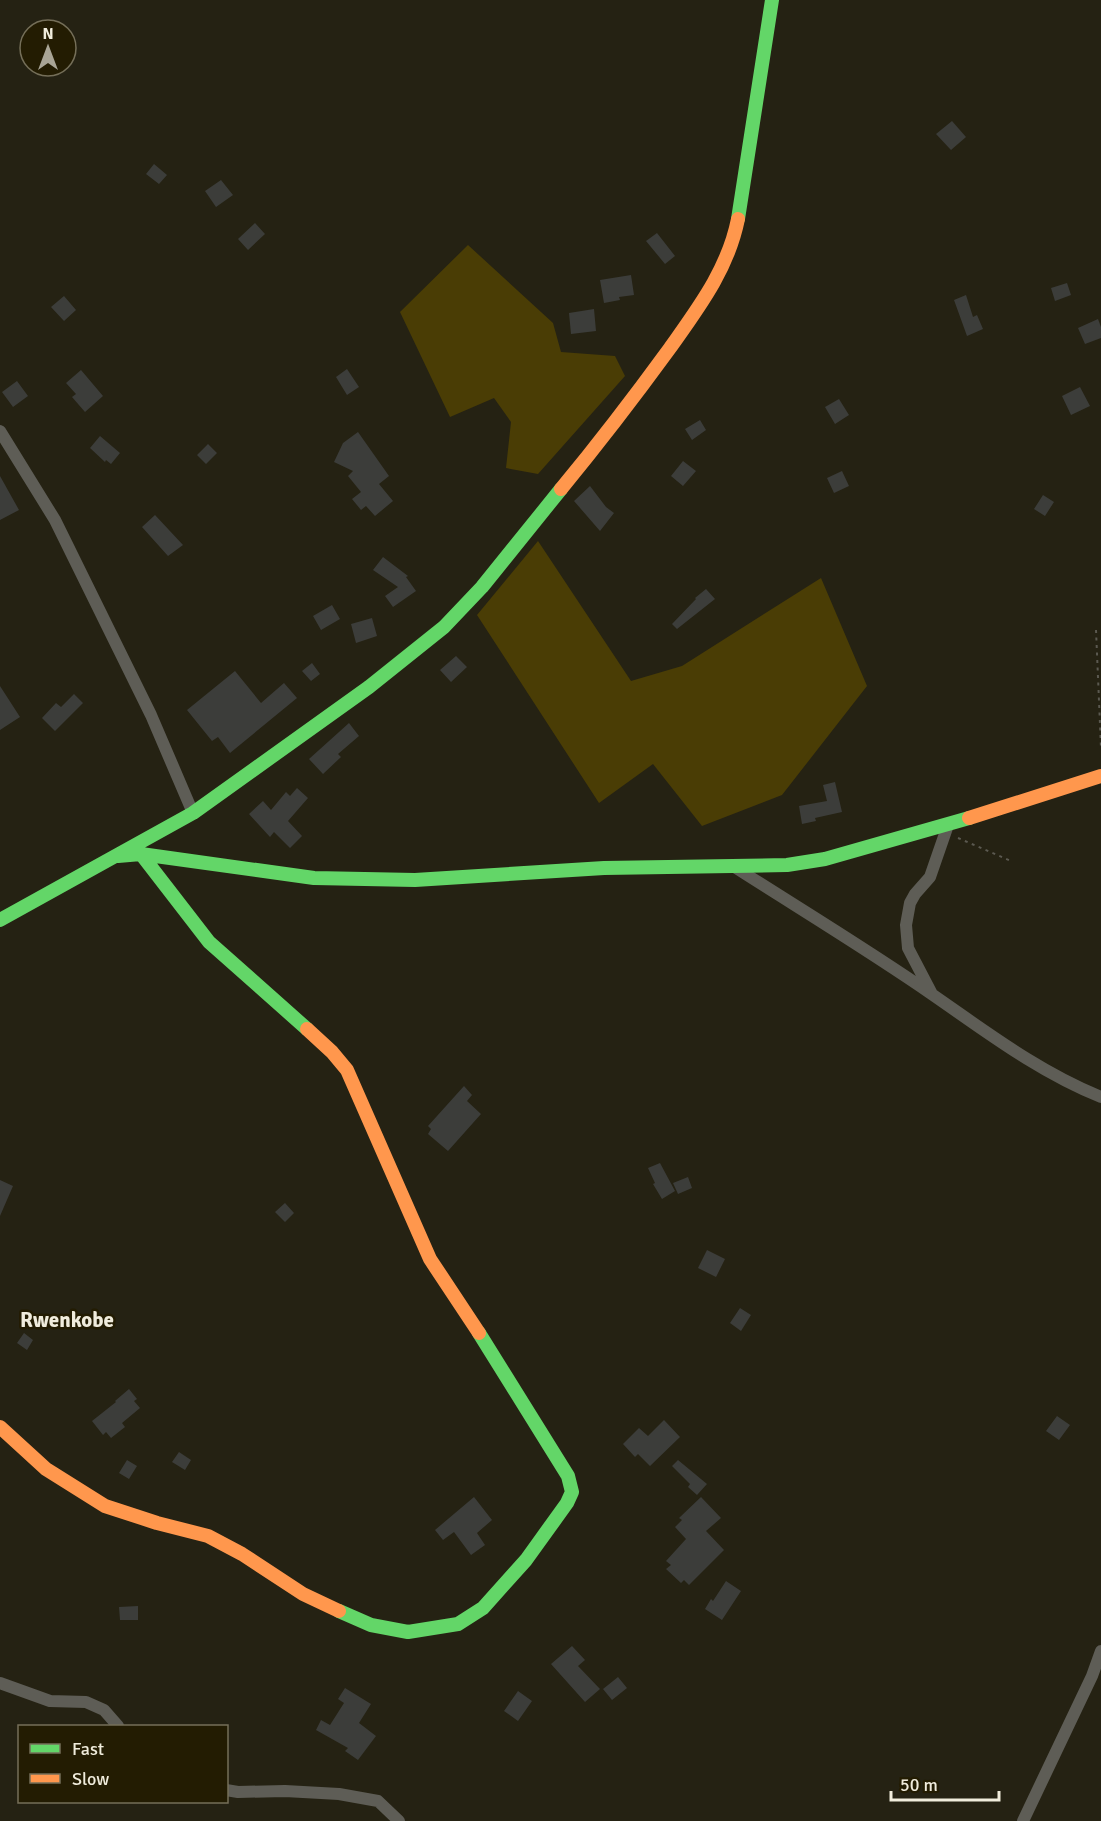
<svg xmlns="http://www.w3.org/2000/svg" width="1101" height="1821" viewBox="0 0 1101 1821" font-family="Signika,sans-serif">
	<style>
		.green { fill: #4a3d05 }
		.building { fill: #3c3d3a }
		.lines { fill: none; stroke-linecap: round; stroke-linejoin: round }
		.path { stroke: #5b5950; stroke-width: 2; stroke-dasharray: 3 4.5; stroke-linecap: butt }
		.street { stroke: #5e5d56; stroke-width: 12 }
		.fast { stroke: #63d668; stroke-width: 14 }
		.slow { stroke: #ff974d; stroke-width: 14 }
		.labels { text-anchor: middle; stroke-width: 5; stroke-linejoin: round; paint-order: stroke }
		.quarter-label { font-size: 21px; font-weight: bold; fill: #f0ecdc; stroke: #231c02 }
	</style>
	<rect width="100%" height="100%" fill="#252213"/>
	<path class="green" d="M 468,245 L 553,323 L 561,352 L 615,356 L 625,376 L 538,474 L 506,468 L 511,422 L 494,398 L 450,417 L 400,312 Z
		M 538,541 L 631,681 L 682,666 L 821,578 L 867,686 L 782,795 L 702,826 L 653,764 L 599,803 L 477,615 Z"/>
	<path class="building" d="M 952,121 L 966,137 L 951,150 L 936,134 Z
		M 154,164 L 167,175 L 159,184 L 146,174 Z
		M 221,180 L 233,195 L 216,207 L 205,191 Z
		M 255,223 L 265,234 L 248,250 L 238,239 Z
		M 657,233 L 675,256 L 665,264 L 646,241 Z
		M 631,275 L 634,295 L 619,297 L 620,300 L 604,303 L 600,280 Z
		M 1067,283 L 1071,295 L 1055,301 L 1051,288 Z
		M 966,295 L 973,317 L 977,315 L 983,329 L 967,336 L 954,300 Z
		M 64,296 L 76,310 L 64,321 L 51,307 Z
		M 594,309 L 596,331 L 571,334 L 569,313 Z
		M 1098,319 L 1101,327 L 1101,338 L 1085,344 L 1078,328 Z
		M 347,369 L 359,387 L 347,395 L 336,377 Z
		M 81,370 L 103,396 L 85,412 L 72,397 L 76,394 L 66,383 Z
		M 17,381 L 28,396 L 13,407 L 2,392 Z
		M 1080,387 L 1090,406 L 1071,415 L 1062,396 Z
		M 839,399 L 849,415 L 835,424 L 825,407 Z
		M 700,420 L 706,430 L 692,440 L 685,429 Z
		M 358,432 L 389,476 L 379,484 L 393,501 L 375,516 L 366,506 L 361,510 L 352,499 L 361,492 L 348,476 L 353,471 L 334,462 L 343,443 Z
		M 100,436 L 120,453 L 111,464 L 106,460 L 105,462 L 90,448 Z
		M 208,444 L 217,453 L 206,464 L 197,455 Z
		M 683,461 L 696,471 L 683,486 L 671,476 Z
		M 842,471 L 849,486 L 834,493 L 827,478 Z
		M 0,476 L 19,510 L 0,520 Z
		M 590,486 L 606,507 L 614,513 L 600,531 L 574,501 Z
		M 1043,495 L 1054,502 L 1045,516 L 1034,509 Z
		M 155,515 L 183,545 L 168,556 L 142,527 Z
		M 383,557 L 408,576 L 406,577 L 416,591 L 393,607 L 385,596 L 398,587 L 373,570 Z
		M 706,589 L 715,599 L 677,629 L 672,624 L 696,599 L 695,598 Z
		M 332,605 L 340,619 L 321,630 L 313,616 Z
		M 372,618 L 377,636 L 356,643 L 351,624 Z
		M 456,656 L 467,667 L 451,682 L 440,670 Z
		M 312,663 L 320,674 L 311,681 L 302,671 Z
		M 235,671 L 261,703 L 284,683 L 297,698 L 230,753 L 218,737 L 212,741 L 187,710 Z
		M 0,686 L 20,717 L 0,730 Z
		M 74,694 L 83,703 L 55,731 L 42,718 L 56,703 L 61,707 Z
		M 349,723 L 359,736 L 338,754 L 341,757 L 323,774 L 309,759 Z
		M 835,782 L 842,812 L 815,818 L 816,821 L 802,824 L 799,806 L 827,801 L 823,785 Z
		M 297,788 L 308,798 L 288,821 L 302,836 L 290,848 L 274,832 L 270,837 L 249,814 L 263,801 L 271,810 L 286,792 L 290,796 Z
		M 464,1086 L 472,1095 L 467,1101 L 481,1114 L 448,1151 L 428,1134 L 431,1129 L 428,1126 Z
		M 660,1163 L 675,1191 L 662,1199 L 653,1184 L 655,1183 L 648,1168 Z
		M 688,1177 L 692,1188 L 678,1194 L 673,1183 Z
		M 0,1180 L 13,1186 L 0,1216 Z
		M 285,1203 L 294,1213 L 285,1222 L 275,1212 Z
		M 707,1250 L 725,1259 L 716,1277 L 698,1268 Z
		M 740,1308 L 751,1315 L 741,1331 L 730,1323 Z
		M 24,1333 L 33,1340 L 27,1350 L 17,1343 Z
		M 129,1389 L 137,1399 L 134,1401 L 140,1408 L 122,1423 L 125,1427 L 111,1438 L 106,1432 L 103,1435 L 92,1421 L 116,1402 L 115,1401 Z
		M 1057,1416 L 1070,1425 L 1059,1440 L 1046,1431 Z
		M 664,1420 L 680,1437 L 650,1466 L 638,1454 L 635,1457 L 623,1444 L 639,1428 L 648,1436 Z
		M 179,1452 L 191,1460 L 185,1470 L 172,1462 Z
		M 127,1460 L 137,1466 L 129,1479 L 119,1473 Z
		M 678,1460 L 707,1484 L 697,1495 L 688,1487 L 690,1484 L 672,1466 Z
		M 474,1497 L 492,1520 L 477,1533 L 485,1545 L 471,1555 L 454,1532 L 443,1540 L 435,1530 Z
		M 701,1497 L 721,1518 L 706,1531 L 724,1550 L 689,1585 L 684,1580 L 681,1583 L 666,1569 L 671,1565 L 666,1561 L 686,1539 L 675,1527 L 682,1520 L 679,1518 Z
		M 726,1581 L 741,1591 L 722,1620 L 705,1609 L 711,1599 L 713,1601 Z
		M 138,1606 L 138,1620 L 120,1620 L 119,1607 Z
		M 572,1646 L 585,1660 L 578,1666 L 600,1689 L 585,1702 L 551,1664 Z
		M 618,1677 L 627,1688 L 612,1700 L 603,1689 Z
		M 345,1688 L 371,1704 L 359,1723 L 376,1736 L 358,1760 L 345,1751 L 348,1748 L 316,1730 L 321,1720 L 330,1725 L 344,1703 L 338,1699 Z
		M 518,1691 L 532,1701 L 518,1721 L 504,1711 Z"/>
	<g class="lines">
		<path class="path" d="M 1096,630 L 1101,748
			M 958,838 L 1011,861"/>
		<path class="street" d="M 0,431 L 55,520 L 151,715 L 193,813
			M 733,866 C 800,909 868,950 933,995 C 988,1033 1039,1072 1101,1097
			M 932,994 L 908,948 L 906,925 L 910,903 L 915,894 L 930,877 L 948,825
			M 0,1683 L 50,1701 L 86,1702 L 104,1710 L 118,1726
			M 226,1790 L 238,1792 L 285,1791 L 339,1794 L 378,1801 L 399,1821
			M 1023,1821 L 1092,1676 L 1101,1651"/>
		<path class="fast" d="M 738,219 L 772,0
			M 141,854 L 314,878 L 415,880 L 604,868 L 787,865 L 825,859 L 969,818
			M 118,856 L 141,854 L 209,942 L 307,1029
			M 0,920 L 193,813 L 369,687 L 444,627 L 482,587 L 561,489
			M 339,1611 L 371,1625 L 408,1632 L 458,1624 L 483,1608 L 526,1560 L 567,1503 L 572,1492 L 568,1476 L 479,1333"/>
		<path class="slow" d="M 561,489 C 599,443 635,396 670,348 C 699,307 728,269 738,219
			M 969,818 L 1101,776
			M 307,1029 L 332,1052 L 347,1070 L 430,1259 L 479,1333
			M 0,1427 L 46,1469 L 105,1506 L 157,1523 L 208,1536 L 242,1554 L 303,1594 L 339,1611"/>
	</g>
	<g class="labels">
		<g class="quarter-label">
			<text x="67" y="1327">Rwenkobe</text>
		</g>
	</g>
	<rect x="18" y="1725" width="210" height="78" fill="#231c02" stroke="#756f59" stroke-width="1.5"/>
	<rect x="30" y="1744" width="30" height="9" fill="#63d668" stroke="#756f59" stroke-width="1.5"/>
	<text x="72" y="1755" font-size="18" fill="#f0ecdc">Fast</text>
	<rect x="30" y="1774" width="30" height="9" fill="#ff974d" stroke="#756f59" stroke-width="1.5"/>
	<text x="72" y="1785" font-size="18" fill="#f0ecdc">Slow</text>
	<g transform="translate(48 48)"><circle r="28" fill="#231c02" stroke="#756f59" stroke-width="1.5"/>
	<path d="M0-4.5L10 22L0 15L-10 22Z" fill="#a9a596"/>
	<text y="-9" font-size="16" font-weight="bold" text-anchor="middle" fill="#f0ecdc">N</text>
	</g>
	<path d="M891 1791v9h108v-9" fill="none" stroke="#f0ecdc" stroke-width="3"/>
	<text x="900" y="1791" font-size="18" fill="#f0ecdc" stroke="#231c02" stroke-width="4.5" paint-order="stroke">50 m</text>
</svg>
